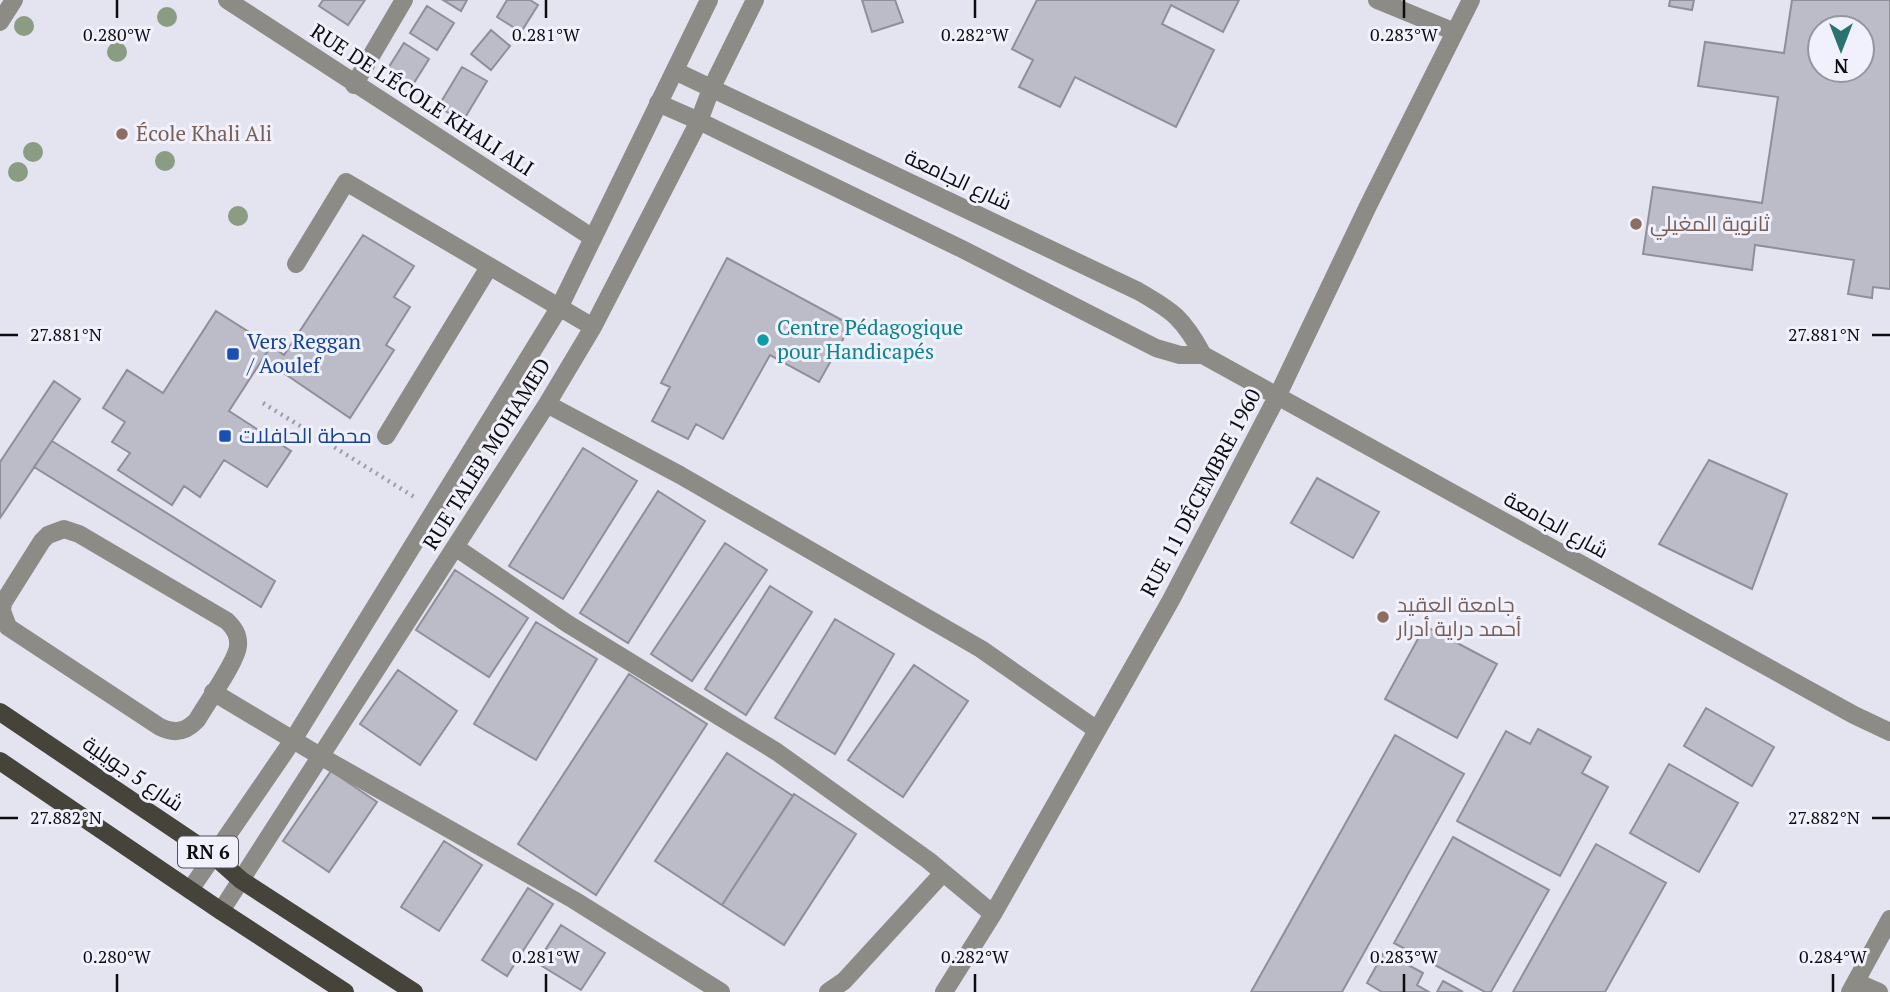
<svg xmlns="http://www.w3.org/2000/svg" width="1890" height="992" viewBox="0 0 1890 992" font-family="'PT Serif',Cairo,serif">
	<style>
		.building { fill: #bcbcc8; stroke: #8f8f9a; stroke-width: 2; fill-rule: evenodd }
		.lines { fill: none; stroke-linecap: round; stroke-linejoin: round }
		.path { stroke: #9c9da6; stroke-width: 4.5; stroke-dasharray: 2 5; stroke-linecap: butt }
		.minor { stroke: #8d8b86; stroke-width: 18 }
		.major { stroke: #46433b; stroke-width: 18 }
		.tree { fill: #8a9c82 }
		.ticks { fill: none; stroke: #0c0c10; stroke-width: 2.5 }
		.education-dot { fill: #8d6e63; stroke: #f0f1fd; stroke-width: 2.5 }
		.culture-dot { fill: #0f9aa8; stroke: #f0f1fd; stroke-width: 2.5 }
		.transit-dot { fill: #1a4fb4; stroke: #f0f1fd; stroke-width: 2.5 }
		.labels { text-anchor: middle; stroke-width: 6; stroke-linejoin: round; paint-order: stroke }
		.shield { fill: #f0f1fd; stroke: #505157; stroke-width: 2 }
		.shield-label { font-size: 19px; font-weight: bold; fill: #0c0c10 }
		.street-label { font-size: 21px; fill: #0c0c10; stroke: #f0f1fd }
		.education-label { font-size: 21px; fill: #785e54; stroke: #f0f1fd; text-anchor: start }
		.culture-label { font-size: 21px; fill: #0d838f; stroke: #f0f1fd; text-anchor: start }
		.transit-label { font-size: 21px; fill: #164399; stroke: #f0f1fd; text-anchor: start }
		.ticks-label { font-size: 18px; text-anchor: middle; fill: #0c0c10; stroke: #f0f1fd; stroke-width: 6; stroke-linejoin: round; paint-order: stroke }
	</style>
	<rect width="100%" height="100%" fill="#e3e4f0"/>
	<path class="building" d="M 323,0 L 365,0 L 348,25 L 319,6 Z
		M 443,0 L 467,0 L 461,11 Z
		M 507,0 L 530,0 L 538,5 L 521,32 L 497,17 Z
		M 862,0 L 895,0 L 903,22 L 872,32 Z
		M 1037,0 L 1239,0 L 1223,32 L 1171,5 L 1162,24 L 1214,50 L 1176,127 L 1075,77 L 1060,107 L 1019,87 L 1033,60 L 1012,49 Z
		M 1670,0 L 1694,0 L 1692,10 L 1669,6 Z
		M 1792,0 L 1890,0 L 1890,289 L 1873,287 L 1872,298 L 1848,294 L 1854,260 L 1755,245 L 1752,270 L 1643,254 L 1653,187 L 1762,203 L 1778,97 L 1698,86 L 1705,42 L 1784,53 ZM 1820,28 L 1862,28 L 1862,70 L 1820,70 Z
		M 427,6 L 454,23 L 437,50 L 410,33 Z
		M 491,30 L 510,46 L 491,70 L 471,54 Z
		M 404,43 L 429,59 L 412,86 L 387,70 Z
		M 462,67 L 487,81 L 463,121 L 438,107 Z
		M 363,235 L 414,266 L 394,297 L 410,307 L 386,345 L 394,350 L 350,418 L 263,359 L 271,346 L 284,355 Z
		M 727,258 L 851,325 L 819,382 L 770,355 L 723,439 L 696,424 L 688,439 L 652,421 L 670,387 L 661,383 Z
		M 216,311 L 271,346 L 229,411 L 291,451 L 267,487 L 224,460 L 200,497 L 184,486 L 172,505 L 118,470 L 130,453 L 112,442 L 125,422 L 103,408 L 127,370 L 163,393 Z
		M 54,381 L 80,399 L 0,518 L 0,462 Z
		M 52,441 L 275,581 L 261,607 L 34,467 Z
		M 583,448 L 637,481 L 563,599 L 509,566 Z
		M 1709,460 L 1787,494 L 1752,589 L 1659,544 Z
		M 1317,478 L 1379,512 L 1353,558 L 1291,523 Z
		M 658,491 L 705,521 L 628,643 L 580,613 Z
		M 725,543 L 767,570 L 692,681 L 651,654 Z
		M 455,570 L 528,618 L 489,677 L 416,630 Z
		M 770,586 L 812,612 L 746,715 L 705,689 Z
		M 835,619 L 894,654 L 835,754 L 775,718 Z
		M 536,622 L 597,659 L 536,760 L 474,724 Z
		M 1425,626 L 1497,664 L 1457,738 L 1385,699 Z
		M 914,665 L 968,701 L 903,797 L 848,760 Z
		M 398,670 L 457,711 L 420,765 L 360,724 Z
		M 629,674 L 707,724 L 596,895 L 518,844 Z
		M 1706,708 L 1774,747 L 1752,786 L 1684,746 Z
		M 1538,729 L 1591,757 L 1582,773 L 1608,787 L 1560,876 L 1457,821 L 1506,731 L 1530,744 Z
		M 1395,735 L 1464,774 L 1342,992 L 1251,992 Z
		M 727,753 L 793,796 L 722,905 L 655,861 Z
		M 1669,764 L 1738,803 L 1699,872 L 1630,833 Z
		M 331,771 L 377,802 L 329,872 L 283,841 Z
		M 794,794 L 856,834 L 784,945 L 722,905 Z
		M 1453,837 L 1549,890 L 1491,992 L 1485,992 L 1394,943 Z
		M 444,841 L 482,865 L 439,931 L 401,907 Z
		M 1596,844 L 1666,883 L 1605,992 L 1513,992 Z
		M 528,888 L 553,904 L 507,976 L 482,960 Z
		M 561,925 L 605,953 L 581,990 L 537,963 Z
		M 1384,952 L 1423,973 L 1417,985 L 1429,992 L 1382,992 L 1367,983 Z
		M 1443,981 L 1463,992 L 1437,992 Z"/>
	<g class="lines">
		<path class="path" d="M 263,403 L 416,498"/>
		<path class="minor" d="M 227,0 L 593,238
			M 1377,0 L 1455,32
			M 0,22 L 14,0
			M 675,71 L 1138,291 C 1173,311 1183,318 1203,355 L 1854,715 L 1890,732
			M 354,85 L 404,0
			M 658,103 L 699,121 L 962,249 L 1156,348 L 1180,355 L 1203,355
			M 296,264 L 346,182 L 593,327
			M 547,404 L 680,475 L 981,649 L 1097,730
			M 386,436 L 489,267
			M 64,529 L 79,534 L 227,621 C 234,628 239,635 238,646 C 237,661 206,704 197,720 C 186,732 174,734 160,727 L 8,627 L 2,611 L 3,603 L 42,541 L 48,535 Z
			M 455,547 L 568,624 L 777,752 L 928,860 L 993,914
			M 213,692 L 320,756 L 574,900 L 721,992
			M 190,890 L 293,740 L 559,308 L 709,0
			M 221,911 L 547,404 L 593,327 L 699,121 L 711,89 L 755,0
			M 1856,982 L 1879,992
			M 828,992 L 844,981 L 943,873
			M 944,992 L 993,914 L 1171,600 L 1277,397 L 1368,206 L 1471,0
			M 1850,992 L 1890,919"/>
		<path class="major" d="M 0,712 L 214,856 L 241,880 L 414,992
			M 0,761 L 221,911 L 345,992"/>
	</g>
	<g class="tree">
		<circle cx="167" cy="17" r="10"/>
		<circle cx="24" cy="26" r="10"/>
		<circle cx="117" cy="52" r="10"/>
		<circle cx="33" cy="152" r="10"/>
		<circle cx="165" cy="161" r="10"/>
		<circle cx="18" cy="172" r="10"/>
		<circle cx="238" cy="216" r="10"/>
	</g>
	<path class="ticks" d="M 117,0 L 117,18M 546,0 L 546,18M 975,0 L 975,18M 1404,0 L 1404,18M 0,335 L 18,335M 1872,335 L 1890,335M 0,818 L 18,818M 1872,818 L 1890,818M 117,974 L 117,992M 546,974 L 546,992M 975,974 L 975,992M 1404,974 L 1404,992M 1833,974 L 1833,992"/>
	<g class="education-dot">
		<circle cx="122" cy="134" r="7"/>
		<circle cx="1636" cy="224" r="7"/>
		<circle cx="1383" cy="617" r="7"/>
	</g>
	<circle class="culture-dot" cx="763" cy="340" r="7"/>
	<g class="transit-dot">
		<rect x="226" y="347" width="14" height="14" rx="3.5"/>
		<rect x="218" y="429" width="14" height="14" rx="3.5"/>
	</g>
	<g class="labels">
		<rect class="shield" x="178" y="836.5" width="60" height="31" rx="5"/>
		<g class="shield-label">
			<text x="208" y="859">RN 6</text>
		</g>
		<g class="street-label">
			<text transform="translate(422 100) rotate(33)" y="7">RUE DE L'ÉCOLE KHALI ALI</text>
			<text transform="translate(958 180) rotate(25)" y="7">شارع الجامعة</text>
			<text transform="translate(487 454) rotate(-58)" y="7">RUE TALEB MOHAMED</text>
			<text transform="translate(1201 493) rotate(-62)" y="7">RUE 11 DÉCEMBRE 1960</text>
			<text transform="translate(1556 525) rotate(29)" y="7">شارع الجامعة</text>
			<text transform="translate(133 774) rotate(34)" y="7">شارع 5 جويلية</text>
		</g>
		<g class="education-label">
			<text x="136" y="141">École Khali Ali</text>
			<text x="1650" y="231">ثانوية المغيلي</text>
			<text x="1397" y="612">جامعة العقيد<tspan x="1397" dy="24">أحمد دراية أدرار</tspan></text>
		</g>
		<g class="culture-label">
			<text x="777" y="335">Centre Pédagogique<tspan x="777" dy="24">pour Handicapés</tspan></text>
		</g>
		<g class="transit-label">
			<text x="247" y="349">Vers Reggan<tspan x="247" dy="24">/ Aoulef</tspan></text>
			<text x="239" y="443">محطة الحافلات</text>
		</g>
	</g>
	<g class="ticks-label">
		<text x="117" y="41">0.280°W</text>
		<text x="546" y="41">0.281°W</text>
		<text x="975" y="41">0.282°W</text>
		<text x="1404" y="41">0.283°W</text>
		<text x="1824" y="341">27.881°N</text>
		<text x="66" y="341">27.881°N</text>
		<text x="1824" y="824">27.882°N</text>
		<text x="66" y="824">27.882°N</text>
		<text x="117" y="963">0.280°W</text>
		<text x="546" y="963">0.281°W</text>
		<text x="975" y="963">0.282°W</text>
		<text x="1404" y="963">0.283°W</text>
		<text x="1833" y="963">0.284°W</text>
	</g>
	<g transform="translate(1841 49) rotate(180)"><circle r="33" fill="#f0f1fd" stroke="#95959e" stroke-width="2"/>
	<path d="M0-5L12 26L0 18L-12 26Z" fill="#297370"/>
	<text y="-10" font-size="19" font-weight="bold" text-anchor="middle" fill="#0c0c10">N</text>
	</g>
</svg>
